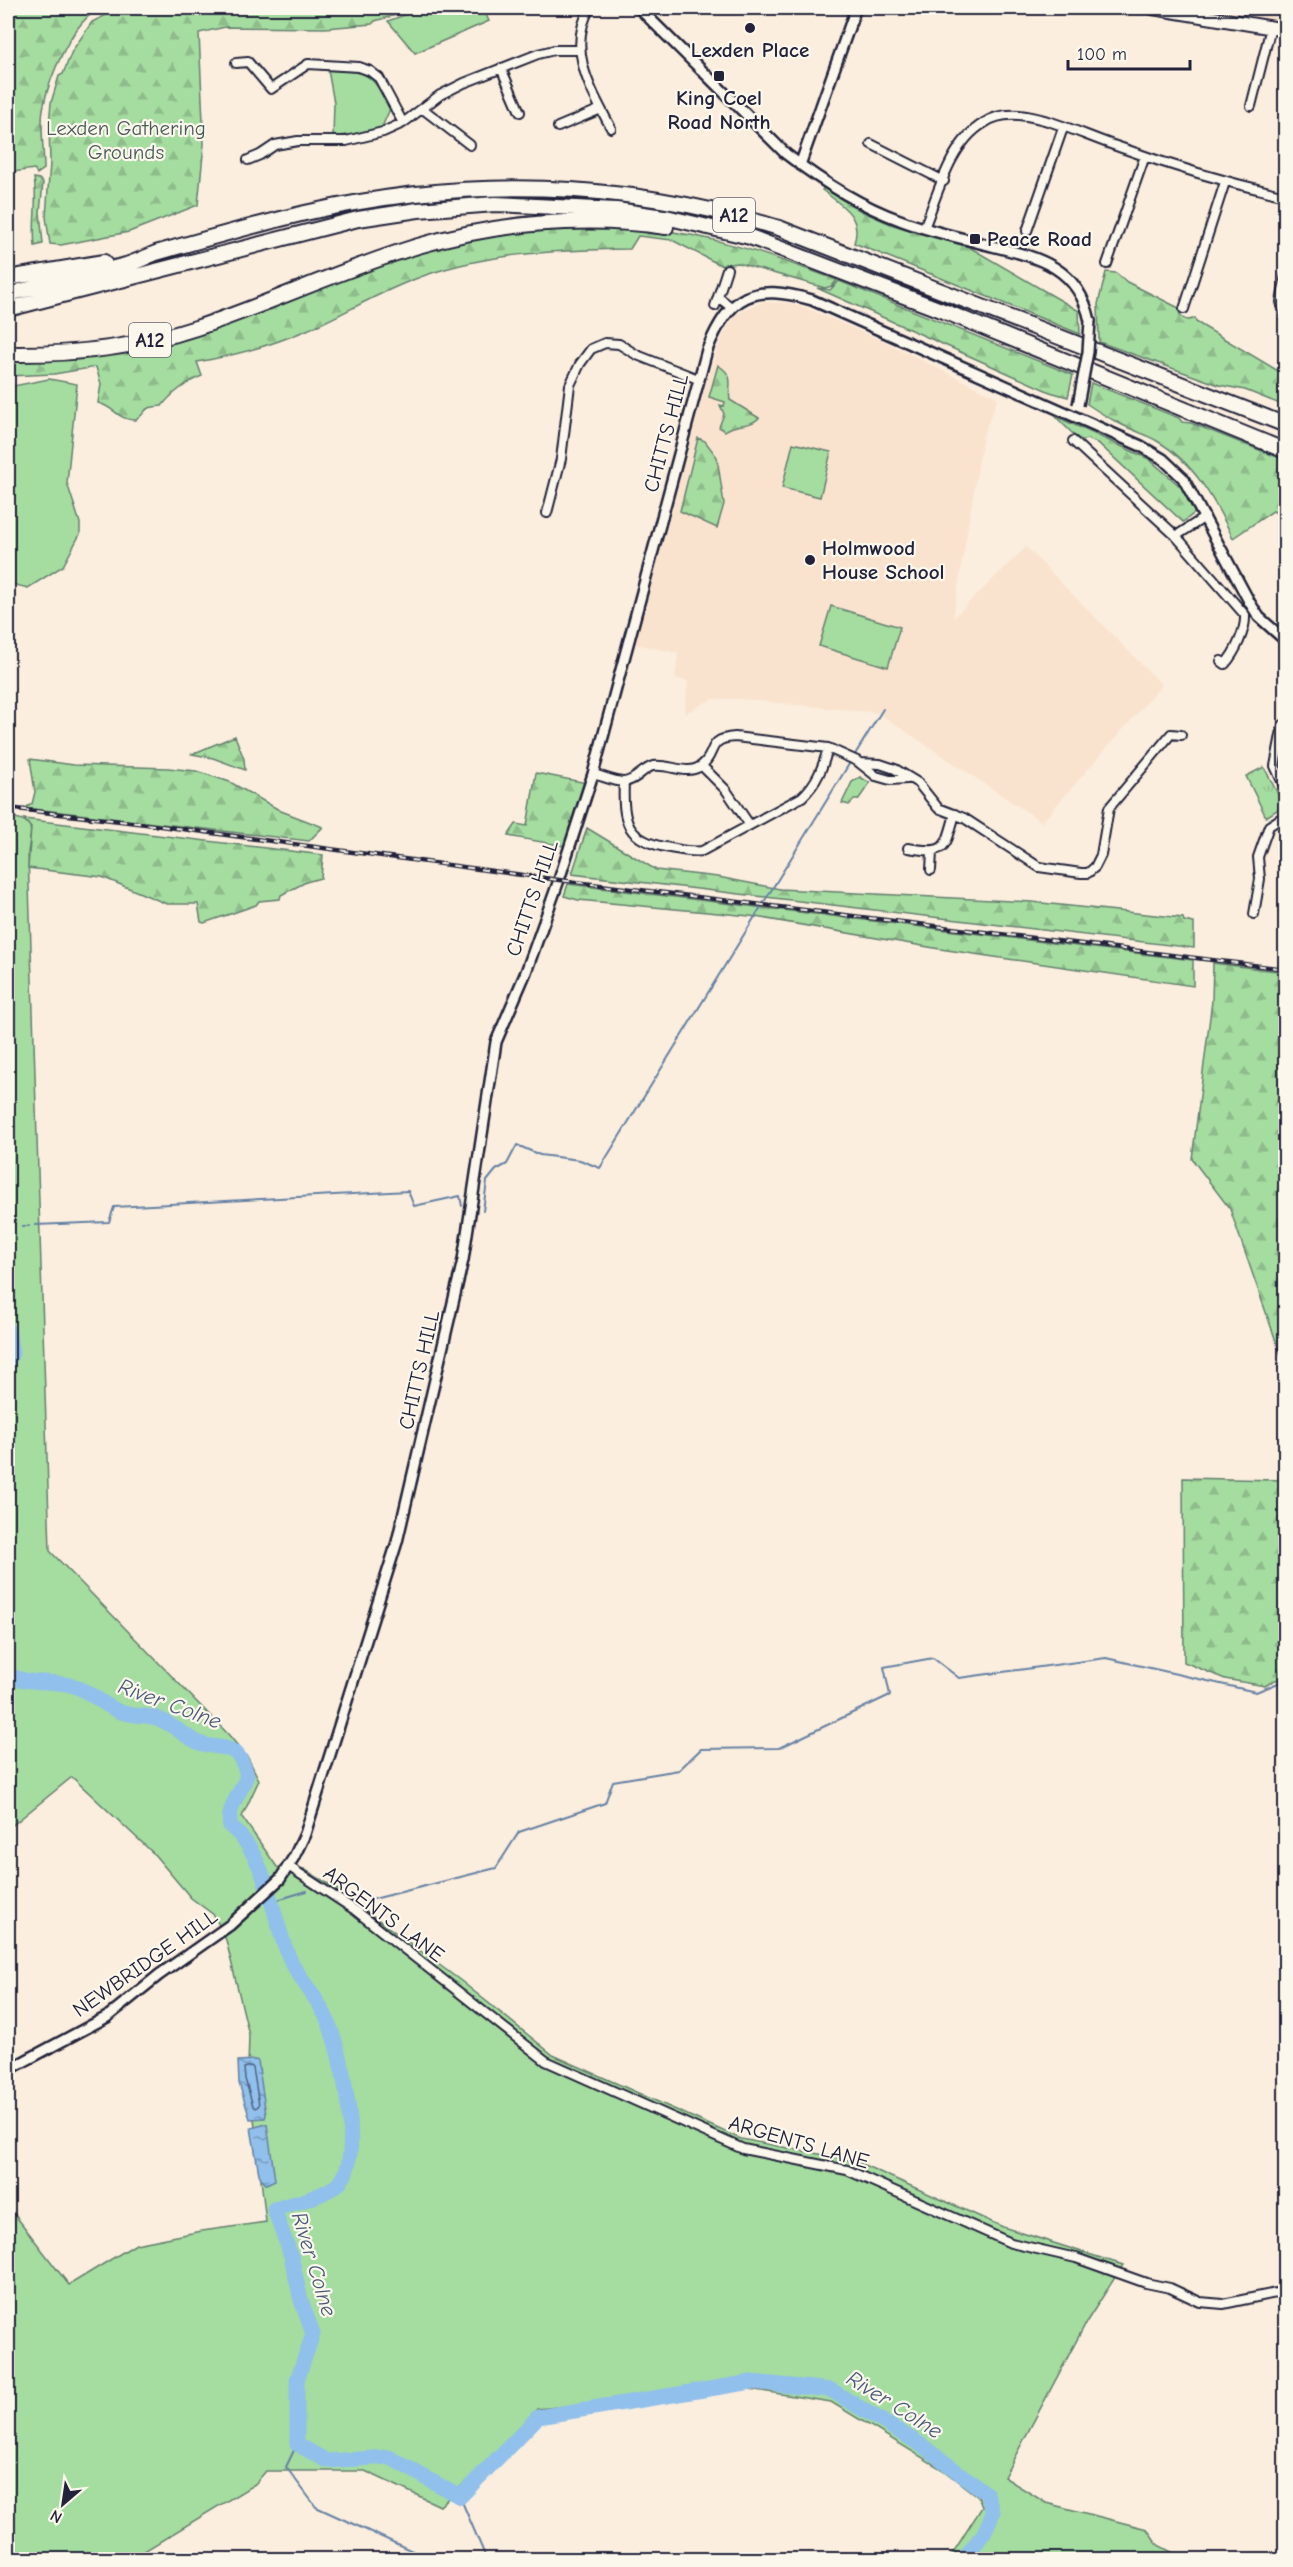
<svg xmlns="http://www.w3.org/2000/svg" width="1293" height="2567" viewBox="0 0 1293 2567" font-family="'Comic Neue',sans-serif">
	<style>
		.built { fill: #fae3ce }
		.grass { fill: #a5dca0; stroke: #647f6e; stroke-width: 1.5 }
		.forest { fill: url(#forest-firs); stroke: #647f6e; stroke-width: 1.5 }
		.park { fill: url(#park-tufts); stroke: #647f6e; stroke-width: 1.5 }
		.water { fill: url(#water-ripples); stroke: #6581a5; stroke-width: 1.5 }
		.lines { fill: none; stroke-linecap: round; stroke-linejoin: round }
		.shore { stroke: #4e6182; stroke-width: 1.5 }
		.stream { stroke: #6581a5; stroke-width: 2 }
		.river { stroke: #91c0ec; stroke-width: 15 }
		.minor-casing { stroke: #22223b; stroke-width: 12 }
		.tertiary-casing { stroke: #22223b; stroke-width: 14 }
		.primary-casing { stroke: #22223b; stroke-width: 16 }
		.trunk-casing { stroke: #22223b; stroke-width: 18 }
		.minor { stroke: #fbf7ec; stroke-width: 8 }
		.tertiary { stroke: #fbf7ec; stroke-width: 9 }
		.primary { stroke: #fbf7ec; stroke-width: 12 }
		.trunk { stroke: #fbf7ec; stroke-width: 14 }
		.rail-casing { stroke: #22223b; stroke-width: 4.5 }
		.rail { stroke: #fbf7ec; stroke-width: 2; stroke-dasharray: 7; stroke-linecap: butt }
		.tertiary-bridge-casing { stroke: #22223b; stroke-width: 14; stroke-linecap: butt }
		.tertiary-bridge { stroke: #fbf7ec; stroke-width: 9 }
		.poi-dot { fill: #22223b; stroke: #fbf7ec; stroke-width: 2 }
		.labels { text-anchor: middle; stroke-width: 4.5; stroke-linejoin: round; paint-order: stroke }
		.shield { fill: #fbf7ec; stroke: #636270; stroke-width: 1.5 }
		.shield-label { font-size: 20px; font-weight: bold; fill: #22223b }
		.poi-label { font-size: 21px; font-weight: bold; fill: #22223b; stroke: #fbf7ec }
		.park-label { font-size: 21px; fill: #495a59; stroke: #fbf7ec }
		.street-label { font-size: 21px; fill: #22223b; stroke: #fbf7ec }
		.water-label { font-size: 22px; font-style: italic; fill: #495979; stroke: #fbf7ec }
	</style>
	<defs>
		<pattern id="forest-firs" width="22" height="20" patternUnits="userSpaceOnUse" patternTransform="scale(1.5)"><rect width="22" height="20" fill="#a5dca0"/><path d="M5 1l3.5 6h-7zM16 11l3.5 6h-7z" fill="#8ebc8b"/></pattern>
		<pattern id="park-tufts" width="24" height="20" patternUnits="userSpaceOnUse" patternTransform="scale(1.5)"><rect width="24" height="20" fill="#a5dca0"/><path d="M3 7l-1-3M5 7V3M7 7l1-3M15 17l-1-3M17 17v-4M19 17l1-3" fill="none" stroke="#8ebc8b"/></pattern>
		<pattern id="water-ripples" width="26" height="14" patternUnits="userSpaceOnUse" patternTransform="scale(1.5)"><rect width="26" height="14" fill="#91c0ec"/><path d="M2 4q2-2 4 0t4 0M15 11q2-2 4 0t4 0" fill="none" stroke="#769cc0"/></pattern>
	</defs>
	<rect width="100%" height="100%" fill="#fbeede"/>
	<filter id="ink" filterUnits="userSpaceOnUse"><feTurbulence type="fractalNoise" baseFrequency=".0167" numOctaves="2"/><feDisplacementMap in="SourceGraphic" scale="12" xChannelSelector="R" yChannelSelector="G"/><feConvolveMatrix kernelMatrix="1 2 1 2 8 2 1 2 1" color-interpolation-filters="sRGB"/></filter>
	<g filter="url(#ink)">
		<path class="built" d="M 1199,8 L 1285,8 L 1285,24 Z
			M 762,302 L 789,303 L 806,308 L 881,340 L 998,398 L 983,436 L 953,618 L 1026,547 L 1162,685 L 1042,822 L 878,713 L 741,699 L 712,699 L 684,714 L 688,681 L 675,679 L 678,653 L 635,644 L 706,382 L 721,338 L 736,314 Z"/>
		<path class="grass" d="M 423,8 L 483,8 L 489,21 L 415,53 L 388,21 Z
			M 328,70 C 369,72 371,72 390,109 L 382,127 L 362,133 L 333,137 L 334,103 Z
			M 49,379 L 77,384 L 67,483 L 80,523 L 80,534 L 63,566 L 28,588 L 8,583 L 8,387 Z
			M 793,443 L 831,452 L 820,497 L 782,488 Z
			M 831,606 L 900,627 L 888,667 L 819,646 Z
			M 8,817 C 37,820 31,828 28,853 L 50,1551 L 228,1734 L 248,1758 L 259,1780 L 242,1817 L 277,1867 L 304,1869 L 337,1889 L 461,1981 L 553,2055 L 741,2139 L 855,2161 L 1003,2227 L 1123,2265 L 1087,2321 L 1004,2477 L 1046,2503 L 1147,2529 L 1158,2545 L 1185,2559 L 949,2559 L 982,2507 L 978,2497 L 943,2470 L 831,2402 L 749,2389 L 537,2409 L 473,2475 L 440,2506 L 365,2471 L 266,2471 L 255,2484 L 141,2553 L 148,2559 L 8,2559 L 8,2206 L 69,2285 L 136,2244 L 202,2231 L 266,2222 L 248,2068 L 249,2035 L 226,1940 L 214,1915 L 191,1898 L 153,1853 L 72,1777 L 8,1829 Z"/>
		<path class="forest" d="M 8,8 L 102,8 C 73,18 48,80 43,109 C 40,128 44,150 44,169 L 37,174 L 34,169 L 13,172 L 8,184 Z
			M 130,8 L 420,8 L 375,21 L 372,24 L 325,28 L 225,27 L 199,33 L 204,144 L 198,205 L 129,232 L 61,245 L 50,244 L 46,217 L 50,163 L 49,124 L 51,103 L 59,76 L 63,74 L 72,51 L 92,22 L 108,14 Z
			M 34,178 L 39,179 L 43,183 L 40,212 L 43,244 L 35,246 C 32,223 38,201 34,178 Z
			M 824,188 L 861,211 L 893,225 L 969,247 L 1079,311 L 1080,334 L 854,243 C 863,216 841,205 822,190 Z
			M 548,225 C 582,227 616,226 650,229 C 715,235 777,258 837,280 L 832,286 L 825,288 L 738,263 L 730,264 L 726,268 L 672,240 L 638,236 L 630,249 C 556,250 479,253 410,281 C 374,295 342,315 307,330 C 272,345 234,356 197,362 L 202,376 C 188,381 170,395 162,406 C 139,408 151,409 136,420 C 119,421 113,406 98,403 L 101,384 L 96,367 L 54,374 L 8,376 L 8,355 L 127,346 L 430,245 Z
			M 1106,272 L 1116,273 L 1127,282 L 1179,308 C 1178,317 1186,323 1195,318 L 1196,322 L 1285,375 L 1285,406 L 1245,390 L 1219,385 L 1099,342 L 1098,304 Z
			M 839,281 L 1073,375 L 1068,397 L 1050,392 L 817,288 L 830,290 Z
			M 718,365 C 737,378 727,384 730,400 L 759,418 C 749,428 737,422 725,431 L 719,427 L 724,414 L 720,405 L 724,406 L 725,402 L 709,397 Z
			M 1091,383 L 1179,418 L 1182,422 L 1191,423 L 1285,460 L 1285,519 L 1273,511 L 1233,538 C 1215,501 1195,463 1157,441 C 1143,433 1128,429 1115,421 C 1105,416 1096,410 1087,404 Z
			M 1055,416 L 1149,459 L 1181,487 L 1197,511 L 1183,522 L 1099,444 L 1087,439 L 1080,441 Z
			M 698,438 L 705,441 L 717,457 L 724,504 L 717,528 L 680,511 Z
			M 235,736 L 244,759 L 245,770 L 213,758 L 192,754 Z
			M 30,759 L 74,765 L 168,768 L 196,771 L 230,782 L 281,811 L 323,827 L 309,841 L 25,808 L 32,804 L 35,792 Z
			M 536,773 L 587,783 L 564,846 L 508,836 L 516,824 L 527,826 Z
			M 24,819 L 323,855 L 321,878 L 306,882 L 281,895 L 280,899 L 259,901 L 256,905 L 204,923 L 201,922 L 198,904 L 167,904 L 102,877 L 28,868 L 31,828 Z
			M 587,828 L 656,870 L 718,877 L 780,889 L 1032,902 L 1183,918 L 1184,921 L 1194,923 L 1194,948 L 572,874 Z
			M 568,884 L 1193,960 L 1193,986 L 940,949 L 750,916 L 578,900 L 564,896 Z
			M 1213,963 L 1285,972 L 1285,1367 L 1230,1209 L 1192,1159 L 1212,1001 Z
			M 1183,1478 L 1285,1480 L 1285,1679 L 1275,1680 L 1265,1686 L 1225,1679 L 1184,1662 Z"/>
		<path class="park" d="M 1264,767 L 1283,804 L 1282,807 L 1266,817 L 1246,776 Z
			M 860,777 L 870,783 L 858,800 L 854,800 L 849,805 L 842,803 L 852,782 Z"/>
		<path class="water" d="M 255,2060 L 258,2061 L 266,2115 L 265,2118 L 250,2119 L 239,2083 L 238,2061 Z
			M 267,2124 L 275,2180 L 266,2184 L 262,2180 L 259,2174 L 251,2128 Z"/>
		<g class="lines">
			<path class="shore" d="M 251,2066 L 253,2068 L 259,2105 L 256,2108 L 253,2106 L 245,2079 L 244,2068 Z"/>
			<path class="stream" d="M 483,1211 L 487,1181 L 496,1170 L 507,1164 L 517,1145 L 540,1155 L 580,1160 L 600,1168 L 883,709
				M 35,1225 L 109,1222 L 114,1207 L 408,1191 L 414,1206 L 460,1196 L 462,1206
				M 22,1226 L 29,1226
				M 362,1902 L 496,1868 L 519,1832 L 605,1803 L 613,1781 L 679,1770 L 701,1749 L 779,1748 L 890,1695 L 884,1667 L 933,1658 L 959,1678 L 1106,1658 L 1256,1692 L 1286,1680
				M 273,1905 L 280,1899 L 307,1891
				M 297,2444 L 286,2467 L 316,2507 L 432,2560
				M 460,2497 L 487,2560
				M 417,2560 L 422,2553"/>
			<path class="river" d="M 8,1330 L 12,1353 L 8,1362
				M 8,1674 C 28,1686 52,1679 74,1686 C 91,1692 102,1704 118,1711 C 131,1717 146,1714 159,1719 C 174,1725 186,1738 202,1744 C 214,1748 227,1745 237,1754 C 242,1760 245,1768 247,1775 C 242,1792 226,1808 230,1826 C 268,1856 271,1915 289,1957 C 298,1977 315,1995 325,2015 C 340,2043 367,2163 337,2185 C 319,2198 295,2203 274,2209 L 291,2256 L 301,2300 L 313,2334 L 297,2380 L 297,2444 L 327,2461 L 389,2457 L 460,2497 L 538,2417 L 752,2382 L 831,2390 L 923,2446 L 987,2494 L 993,2513 L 984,2533 L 963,2560"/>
			<defs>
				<path id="minor" d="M 590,8 C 566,49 591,90 611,128
					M 236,63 L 248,62 L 271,89 L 308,64 L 359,67 L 370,71 L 379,78 L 403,123
					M 501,68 L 520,112
					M 1251,106 L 1271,27
					M 423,109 L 470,145
					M 558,127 L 601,109
					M 871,144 L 944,181
					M 248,160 L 260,155 L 275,145 L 298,141 L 346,141 L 383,132 L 403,123 L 440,95 L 464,83 L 538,54 L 554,50 L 579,50
					M 924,228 C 938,194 950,143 984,123 C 994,116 1007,114 1019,115 C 1051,118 1088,137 1119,147 C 1174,167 1229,183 1286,196
					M 1027,231 L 1063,128
					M 1107,264 L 1145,156
					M 1286,275 L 1281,302 L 1286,320
					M 718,297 L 731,307
					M 715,306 L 727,269
					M 1184,309 L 1225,182
					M 1073,441 L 1176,536 L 1245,615 C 1246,630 1235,653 1225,664 L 1221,661
					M 547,513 L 561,459 L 570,385 L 580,364 L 591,349 L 605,343 L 619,344 L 637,355 L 698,379
					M 1176,536 L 1205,517
					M 1283,725 L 1275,766 L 1286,790
					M 860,763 L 880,764 L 895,769 L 918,783 L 938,808 L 964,818 L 1039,867 L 1081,873 L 1088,873 L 1095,867 L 1101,855 L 1109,808 L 1171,734 L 1181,735
					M 702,766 L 726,790 L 749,824
					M 593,774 C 602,776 615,782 624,782 C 636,781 642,769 653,766 C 669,763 688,777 702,765 C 717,753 706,739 735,737 L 828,748 L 857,761 L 876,776 L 890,780 L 907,779
					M 624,782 C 622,823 627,841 670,848 C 681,850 691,853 702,851 L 802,797 C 817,783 823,767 828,748
					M 908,848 C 946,854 945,850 955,814
					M 931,870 L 932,852
					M 1254,914 L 1260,879 L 1258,857 L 1269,826 L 1286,815
					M 288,1866 L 355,1910 L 546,2061 L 743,2149 L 847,2170 L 1011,2243 L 1076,2258 L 1146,2283 L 1170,2288 L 1200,2302 L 1223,2304 L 1286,2291"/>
				<path id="tertiary" d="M 639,8 L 786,154 C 821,181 858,205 900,220 C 928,231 958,237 988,245 C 1036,257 1078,265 1090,321
					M 800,165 L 856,8
					M 8,2070 L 107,2017 L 159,1975 L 230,1925 L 280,1879 L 294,1857 L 305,1834 L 397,1542 L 463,1260 L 496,1042 L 526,972 L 559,880 L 593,774 L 707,350 C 730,294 753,283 812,300 L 1141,446 L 1163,459 L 1183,478 L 1250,603 L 1259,617 L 1286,641"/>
				<path id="primary" d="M 1153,8 L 1286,30"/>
				<path id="trunk" d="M 8,278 L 104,262
					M 8,294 C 47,285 87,275 126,265 C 136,262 146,257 156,253 C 205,239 255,225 305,213 C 466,176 621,180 779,228 L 1286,425
					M 8,309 L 358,219 L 418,210 L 495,204 L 616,210 L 670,218 L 750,237 L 946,312 L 1286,451
					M 8,354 C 71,355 135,348 196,328 C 271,303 342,269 418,246 C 495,223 586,215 666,227"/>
			</defs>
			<use href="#minor" class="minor-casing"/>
			<use href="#tertiary" class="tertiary-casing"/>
			<use href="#primary" class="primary-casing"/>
			<use href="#trunk" class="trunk-casing"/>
			<use href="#minor" class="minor"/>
			<use href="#tertiary" class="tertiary"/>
			<use href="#primary" class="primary"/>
			<use href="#trunk" class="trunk"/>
			<defs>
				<path id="rail" d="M 8,808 L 146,824 L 559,880 L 1286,969"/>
			</defs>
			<use href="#rail" class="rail-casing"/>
			<use href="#rail" class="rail"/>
			<defs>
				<path id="tertiary-bridge" d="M 1078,405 L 1088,352 L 1090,321"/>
			</defs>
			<use href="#tertiary-bridge" class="tertiary-bridge-casing"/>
			<use href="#tertiary-bridge" class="tertiary-bridge"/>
		</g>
	</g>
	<g class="poi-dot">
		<circle cx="750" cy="28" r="6"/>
		<rect x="713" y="70" width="12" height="12" rx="3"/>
		<rect x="969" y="233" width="12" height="12" rx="3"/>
		<circle cx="810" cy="560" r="6"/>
	</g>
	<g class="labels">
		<g class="shield">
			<rect x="713" y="198" width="42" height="34" rx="4.5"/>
			<rect x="129" y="323" width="42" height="34" rx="4.5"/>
		</g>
		<g class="shield-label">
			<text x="734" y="222">A12</text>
			<text x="150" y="347">A12</text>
		</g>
		<g class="poi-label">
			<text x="750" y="57">Lexden Place</text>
			<text x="719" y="105">King Coel<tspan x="719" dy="24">Road North</tspan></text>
			<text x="987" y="246" text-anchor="start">Peace Road</text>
			<text x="822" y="555" text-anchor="start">Holmwood<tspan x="822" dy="24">House School</tspan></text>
		</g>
		<g class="park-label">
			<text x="126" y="135">Lexden Gathering<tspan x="126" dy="24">Grounds</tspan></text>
		</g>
		<g class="street-label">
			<text transform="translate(666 433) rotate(-75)" y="7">CHITTS HILL</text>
			<text transform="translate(532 898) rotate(-71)" y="7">CHITTS HILL</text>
			<text transform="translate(419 1370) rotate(-77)" y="7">CHITTS HILL</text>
			<text transform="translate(384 1914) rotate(37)" y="7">ARGENTS LANE</text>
			<text transform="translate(145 1963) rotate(-35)" y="7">NEWBRIDGE HILL</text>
			<text transform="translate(799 2142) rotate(16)" y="7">ARGENTS LANE</text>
		</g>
		<g class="water-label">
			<text transform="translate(170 1703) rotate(20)" y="8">River Colne</text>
			<text transform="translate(315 2264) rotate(73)" y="8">River Colne</text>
			<text transform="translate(895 2404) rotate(32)" y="8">River Colne</text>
		</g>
	</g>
	<rect width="1293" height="2567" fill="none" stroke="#fbf7ec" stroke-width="30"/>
	<rect x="15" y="15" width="1263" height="2537" fill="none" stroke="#22223b" stroke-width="2" filter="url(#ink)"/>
	<g transform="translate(63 2504) rotate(209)" stroke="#fbf7ec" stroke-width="4.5" paint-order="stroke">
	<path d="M0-4.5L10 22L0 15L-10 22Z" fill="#22223b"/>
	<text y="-9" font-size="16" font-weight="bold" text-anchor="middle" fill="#22223b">N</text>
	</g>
	<path d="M1068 60v9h122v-9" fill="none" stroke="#22223b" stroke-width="3"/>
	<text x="1077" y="60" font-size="18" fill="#22223b" stroke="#fbf7ec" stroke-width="4.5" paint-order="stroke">100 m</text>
</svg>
